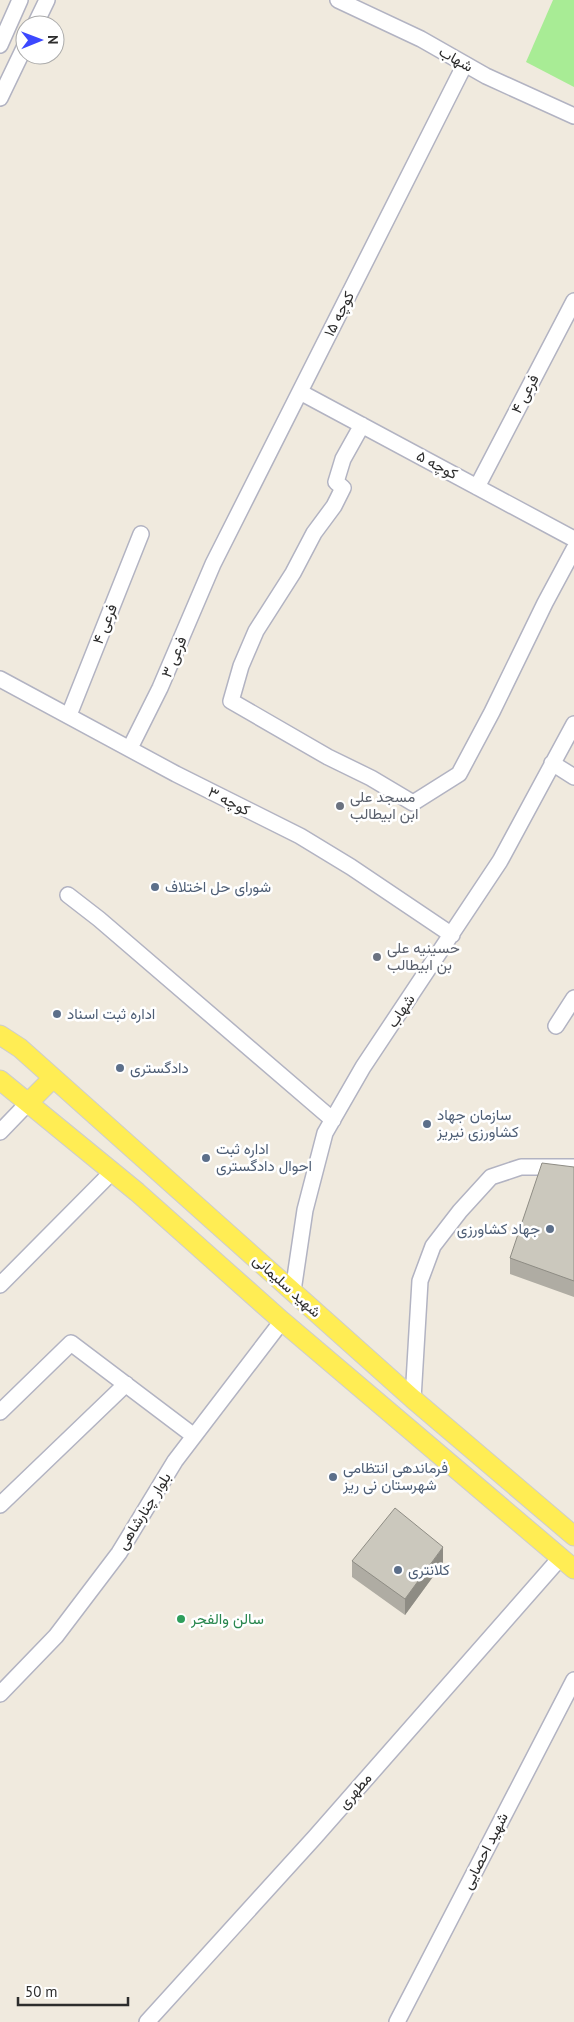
<svg xmlns="http://www.w3.org/2000/svg" width="574" height="2022" viewBox="0 0 574 2022" font-family="'PT Sans',Vazirmatn,sans-serif">
	<style>
		.grass { fill: #a8ec95 }
		.lines { fill: none; stroke-linecap: round; stroke-linejoin: round }
		.minor-casing { stroke: #b2b3c2; stroke-width: 18 }
		.major-casing { stroke: #cdcdcd; stroke-width: 21 }
		.minor { stroke: #fff; stroke-width: 15 }
		.major { stroke: #ffed54; stroke-width: 19 }
		.wall { fill: #afaca3 }
		.shaded-wall { fill: #8e8c84 }
		.building { fill: #cbc8bd; stroke: #8e8c84 }
		.worship-dot { fill: #6b7280; stroke: #fff; stroke-width: 2 }
		.service-dot { fill: #5c6f8a; stroke: #fff; stroke-width: 2 }
		.leisure-dot { fill: #2e9e5b; stroke: #fff; stroke-width: 2 }
		.labels { text-anchor: middle; stroke-width: 5; stroke-linejoin: round; paint-order: stroke }
		.street-label { font-size: 15px; fill: #2d2d2d; stroke: #fff }
		.worship-label { font-size: 15px; fill: #5b616d; stroke: #fff; text-anchor: start }
		.service-label { font-size: 15px; fill: #4e5e75; stroke: #fff; text-anchor: start }
		.leisure-label { font-size: 15px; fill: #27864d; stroke: #fff; text-anchor: start }
	</style>
	<rect width="100%" height="100%" fill="#f0eade"/>
	<path class="grass" d="M 553,0 L 574,0 L 574,87 L 526,62 Z"/>
	<g class="lines">
		<defs>
			<path id="minor" d="M 338,0 L 421,39 L 486,76 L 574,116
				M 35,25 L 47,0
				M 0,45 L 20,0
				M 0,98 L 25,46
				M 300,392 L 574,539
				M 362,425 L 343,459 L 336,482 L 343,488 L 334,506 L 314,533 L 293,573 L 256,631 L 241,666 L 231,701 L 328,757 L 371,778 L 413,803 L 459,774 L 492,712 L 545,603 L 574,549
				M 477,487 L 574,301
				M 0,679 L 176,774 L 300,836 L 351,867 L 452,935
				M 69,715 L 141,534
				M 130,748 L 160,688 L 213,564 L 465,64
				M 552,763 L 574,777
				M 68,895 L 99,919 L 333,1120
				M 556,1026 L 574,998
				M 0,1132 L 28,1103
				M 0,1285 L 112,1172
				M 293,1291 L 305,1210 L 325,1133 L 363,1067 L 500,861 L 574,724
				M 413,1399 L 420,1281 L 433,1246 L 460,1211 L 491,1177 L 521,1167 L 574,1167
				M 0,1412 L 71,1343 L 194,1436
				M 0,1505 L 126,1384
				M 0,1694 L 56,1636 L 119,1553 L 175,1461 L 282,1321
				M 147,2022 L 315,1837 L 561,1557
				M 397,2022 L 574,1680"/>
			<path id="major" d="M 0,1035 L 20,1048 L 413,1399 L 574,1536
				M 0,1080 L 137,1192 L 282,1321 L 574,1569
				M 28,1103 L 53,1078"/>
		</defs>
		<use href="#minor" class="minor-casing"/>
		<use href="#major" class="major-casing"/>
		<use href="#minor" class="minor"/>
		<use href="#major" class="major"/>
	</g>
	<path class="wall" d="M 574,1167 L 574,1297 L 510,1274 L 510,1258 Z
		M 352,1561 L 443,1563 L 405,1615 L 352,1577 Z"/>
	<path class="shaded-wall" d="M 443,1547 L 443,1563 L 405,1615 L 405,1599 Z"/>
	<path class="building" d="M 542,1163 L 574,1167 L 574,1281 L 510,1258 Z
		M 395,1508 L 443,1547 L 405,1599 L 352,1561 Z"/>
	<g class="worship-dot">
		<circle cx="340" cy="806" r="5"/>
		<circle cx="377" cy="957" r="5"/>
	</g>
	<g class="service-dot">
		<circle cx="155" cy="887" r="5"/>
		<circle cx="57" cy="1014" r="5"/>
		<circle cx="120" cy="1068" r="5"/>
		<circle cx="427" cy="1124" r="5"/>
		<circle cx="206" cy="1158" r="5"/>
		<circle cx="550" cy="1229" r="5"/>
		<circle cx="333" cy="1477" r="5"/>
		<circle cx="398" cy="1570" r="5"/>
	</g>
	<circle class="leisure-dot" cx="181" cy="1619" r="5"/>
	<g class="labels">
		<g class="street-label">
			<text transform="translate(456 59) rotate(29)" y="5">شهاب</text>
			<text transform="translate(339 314) rotate(-63)" y="5">کوچه ۱۵</text>
			<text transform="translate(525 394) rotate(-62)" y="5">فرعی ۴</text>
			<text transform="translate(437 465) rotate(28)" y="5">کوچه ۵</text>
			<text transform="translate(105 624) rotate(-68)" y="5">فرعی ۴</text>
			<text transform="translate(174 657) rotate(-67)" y="5">فرعی ۳</text>
			<text transform="translate(229 801) rotate(27)" y="5">کوچه ۳</text>
			<text transform="translate(401 1011) rotate(-56)" y="5">شهاب</text>
			<text transform="translate(287 1286) rotate(42)" y="5">شهید سلیمانی</text>
			<text transform="translate(144 1511) rotate(-58)" y="5">بلوار چنارشاهی</text>
			<text transform="translate(355 1791) rotate(-49)" y="5">مطهری</text>
			<text transform="translate(485 1851) rotate(-63)" y="5">شهید احصایی</text>
		</g>
		<g class="worship-label">
			<text x="350" y="802">مسجد علی<tspan x="350" dy="17">ابن ابیطالب</tspan></text>
			<text x="387" y="953">حسینیه علی<tspan x="387" dy="17">بن ابیطالب</tspan></text>
		</g>
		<g class="service-label">
			<text x="165" y="892">شورای حل اختلاف</text>
			<text x="67" y="1019">اداره ثبت اسناد</text>
			<text x="130" y="1073">دادگستری</text>
			<text x="437" y="1120">سازمان جهاد<tspan x="437" dy="17">کشاورزی نیریز</tspan></text>
			<text x="216" y="1154">اداره ثبت<tspan x="216" dy="17">احوال دادگستری</tspan></text>
			<text x="540" y="1234" text-anchor="end">جهاد کشاورزی</text>
			<text x="343" y="1473">فرماندهی انتظامی<tspan x="343" dy="17">شهرستان نی ریز</tspan></text>
			<text x="408" y="1575">کلانتری</text>
		</g>
		<g class="leisure-label">
			<text x="191" y="1624">سالن والفجر</text>
		</g>
	</g>
	<g transform="translate(40 40) rotate(89)"><circle r="24" fill="#ffffff" stroke="#ababab"/>
	<path d="M0-4L9 19L0 12L-9 19Z" fill="#3c48ff"/>
	<text y="-8" font-size="14" font-weight="bold" text-anchor="middle" fill="#2d2d2d">N</text>
	</g>
	<path d="M18 1997v8h110v-8" fill="none" stroke="#2d2d2d" stroke-width="2.5"/>
	<text x="25" y="1997" font-size="15" fill="#2d2d2d" stroke="#ffffff" stroke-width="4" paint-order="stroke">50 m</text>
</svg>
